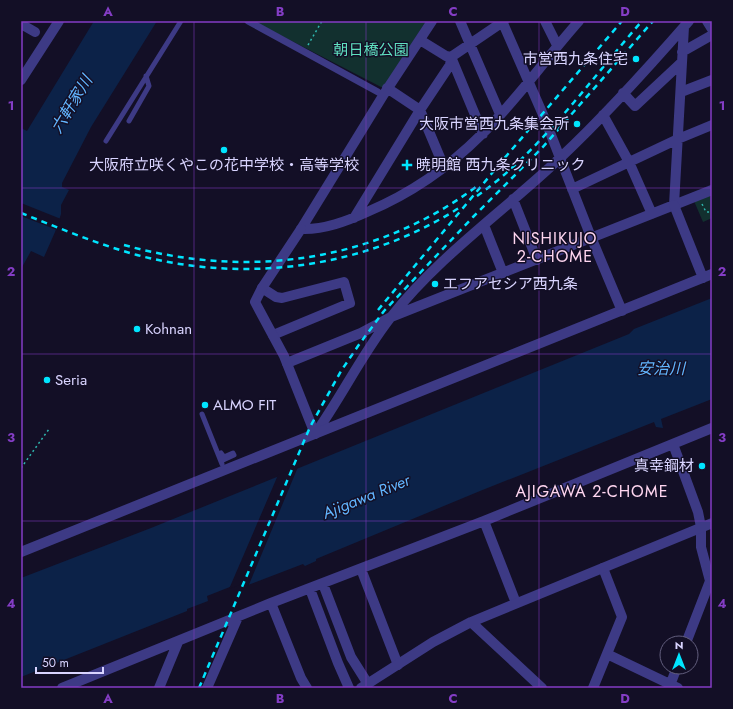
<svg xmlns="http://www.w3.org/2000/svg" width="733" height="709" viewBox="0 0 733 709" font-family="Jost,'Noto Sans JP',sans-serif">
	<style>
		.green { fill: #12302f }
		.water { fill: #0c2248 }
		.pier { fill: #130f26 }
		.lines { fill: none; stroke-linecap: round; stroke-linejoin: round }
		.path { stroke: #2fb8b0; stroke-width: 1.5; stroke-dasharray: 2 3; stroke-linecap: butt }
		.service { stroke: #3d3a85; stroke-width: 5 }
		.pedestrian { stroke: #3d3a85; stroke-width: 7 }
		.minor { stroke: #3d3a85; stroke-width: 10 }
		.tertiary { stroke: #3d3a85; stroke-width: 10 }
		.rail { stroke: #00e5ff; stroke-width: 2.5; stroke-dasharray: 6 5; stroke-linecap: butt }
		.grid { fill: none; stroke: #843dc5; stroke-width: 1; stroke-opacity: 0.55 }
		.poi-dot { fill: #00e5ff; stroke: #130f26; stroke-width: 1.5 }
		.labels { text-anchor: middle; stroke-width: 3; stroke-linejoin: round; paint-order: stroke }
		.park-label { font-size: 15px; fill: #5fe0c0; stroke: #130f26 }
		.poi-label { font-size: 15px; fill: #d9d4ff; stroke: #130f26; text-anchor: start }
		.water-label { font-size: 16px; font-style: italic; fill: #62b6ff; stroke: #130f26 }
		.neighbourhood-label { font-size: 16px; letter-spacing: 1px; fill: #ffd6f0; stroke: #130f26 }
		.neatline { fill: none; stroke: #843dc5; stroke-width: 1.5 }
		.grid-label { font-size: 13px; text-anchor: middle; font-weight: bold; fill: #843dc5 }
	</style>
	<rect width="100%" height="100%" fill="#130f26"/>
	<path class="green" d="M 253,21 L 426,21 L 383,88 Z
		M 712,193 L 712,218 L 703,222 L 694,201 Z"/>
	<path class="water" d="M 94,21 L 157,21 L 91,127 L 62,183 L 62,187 L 69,190 L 61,205 L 61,214 L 55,232 L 44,257 L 31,251 L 21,269 L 21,128 L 27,131 Z
		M 712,298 L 712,399 L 661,419 L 663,428 L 656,427 L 654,422 L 480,491 L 316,559 L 316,561 L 305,566 L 303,564 L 248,585 L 245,581 L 207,596 L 208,601 L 187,609 L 187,611 L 21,677 L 21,578 L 151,528 L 629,334 L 634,329 Z"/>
	<path class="pier" d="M 21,203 L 61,219 L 57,230 L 21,216 Z
		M 298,467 L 248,587 L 245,583 L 229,589 L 278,475 Z"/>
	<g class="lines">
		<path class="path" d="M 308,45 L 322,21
			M 702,204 L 706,212 L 712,212
			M 21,468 L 49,429"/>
		<path class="service" d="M 129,121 L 149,86 L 146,76
			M 106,141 L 181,21
			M 202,414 L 222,464
			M 221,461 L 234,455 L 233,453 L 224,457 L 221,453"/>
		<path class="pedestrian" d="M 248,21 L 378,92"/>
		<path class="minor" d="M 460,21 L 500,114
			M 502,21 L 544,117 L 591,237
			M 545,21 L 557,45
			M 707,21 L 712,29
			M 21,24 L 35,32
			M 420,40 L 446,56 L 451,57 L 483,134
			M 682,52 L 712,35
			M 21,80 L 59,21
			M 387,88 L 420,110 L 444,167
			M 681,92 L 712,80
			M 623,93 L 635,106 L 681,63
			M 603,115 L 629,162 L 652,214
			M 572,189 L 678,139 L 712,125
			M 513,199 L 537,260
			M 674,205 L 684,27
			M 354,218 L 420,110 L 450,65 L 451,57 L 504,21
			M 484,225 L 503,273
			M 301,229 C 324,230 347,221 367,212 C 410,194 449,167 482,134 C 517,100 546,58 579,21
			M 301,229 L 384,94 L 432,21
			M 262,288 L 276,297 L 282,298 L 344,282 L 350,303 L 273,335
			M 287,363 L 361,333 L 391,317 L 712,190
			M 315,434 C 342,396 362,354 391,317 C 439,256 504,211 560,158 C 606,115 648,68 689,21
			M 673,444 L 698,512 L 701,527 L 701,547 L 710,581 L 686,643
			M 484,521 L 516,603
			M 361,569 L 398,665
			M 323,584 L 351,657 L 368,684
			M 310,589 L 338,663 L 349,688
			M 271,603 L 301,678 L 307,688
			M 607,654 L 678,688
			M 62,688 L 271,603 L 484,521 L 712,428
			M 159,688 L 178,642
			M 207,688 L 238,617
			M 593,688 L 622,617 L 603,568
			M 669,688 L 677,667"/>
		<path class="tertiary" d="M 674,205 L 703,278
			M 301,229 L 262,288 L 255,302 L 284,356 L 315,434
			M 591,237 L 622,311
			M 21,552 L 712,274
			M 710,581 L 712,582
			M 471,622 L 542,688
			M 361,688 L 433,642 L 471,622 L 712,523"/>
		<path class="rail" d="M 477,196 C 540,152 591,79 642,21
			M 21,213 C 59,228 97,244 137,255 C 246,284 367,268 462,206
			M 124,245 C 246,279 373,263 476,187
			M 378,310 L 508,154 L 622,21
			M 199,688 L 310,427 L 341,371 L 358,346 L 384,311 L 473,217 L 542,148 L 653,21"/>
	</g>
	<path class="grid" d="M 194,21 L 194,688M 366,21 L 366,688M 539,21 L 539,688M 21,188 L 712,188M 21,354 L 712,354M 21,521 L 712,521"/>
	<g class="poi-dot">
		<circle cx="636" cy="59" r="4"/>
		<circle cx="577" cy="124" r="4"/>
		<circle cx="224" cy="150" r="4"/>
		<path d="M405 159h4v4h4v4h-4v4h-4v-4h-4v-4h4z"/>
		<circle cx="435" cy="284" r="4"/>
		<circle cx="137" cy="329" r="4"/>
		<circle cx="47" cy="380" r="4"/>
		<circle cx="205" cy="405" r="4"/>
		<circle cx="702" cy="466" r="4"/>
	</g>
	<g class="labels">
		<g class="park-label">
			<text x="371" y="55">朝日橋公園</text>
		</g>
		<g class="poi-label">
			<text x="628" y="64" text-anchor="end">市営西九条住宅</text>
			<text x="569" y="129" text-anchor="end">大阪市営西九条集会所</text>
			<text x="224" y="170" text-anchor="middle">大阪府立咲くやこの花中学校・高等学校</text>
			<text x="416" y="170">暁明館 西九条クリニック</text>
			<text x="443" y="289">エフアセシア西九条</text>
			<text x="145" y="334">Kohnan</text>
			<text x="55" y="385">Seria</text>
			<text x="213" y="410">ALMO FIT</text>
			<text x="694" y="471" text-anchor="end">真幸鋼材</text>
		</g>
		<g class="water-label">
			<text transform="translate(71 104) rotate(-59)" y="6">六軒家川</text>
			<text x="661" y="374">安治川</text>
			<text transform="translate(366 496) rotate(-22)" y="6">Ajigawa River</text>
		</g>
		<g class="neighbourhood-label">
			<text x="555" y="244">NISHIKUJO<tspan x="555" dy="18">2-CHOME</tspan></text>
			<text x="592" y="497">AJIGAWA 2-CHOME</text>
		</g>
	</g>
	<rect width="733" height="709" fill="none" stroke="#130f26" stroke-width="44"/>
	<g transform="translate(679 655)"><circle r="19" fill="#130f26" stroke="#625e7d"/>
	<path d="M0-3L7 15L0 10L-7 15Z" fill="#00e5ff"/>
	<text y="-6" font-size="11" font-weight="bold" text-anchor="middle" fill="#d9d4ff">N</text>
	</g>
	<path d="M36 667v6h67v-6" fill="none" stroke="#d9d4ff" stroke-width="2"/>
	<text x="42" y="667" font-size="12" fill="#d9d4ff" stroke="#130f26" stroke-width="3" paint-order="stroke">50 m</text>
	<rect x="22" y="22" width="689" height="665" class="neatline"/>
	<g class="grid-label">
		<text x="108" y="16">A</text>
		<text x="280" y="16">B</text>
		<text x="453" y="16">C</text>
		<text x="625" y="16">D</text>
		<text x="11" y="110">1</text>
		<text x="722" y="110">1</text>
		<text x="11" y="276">2</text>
		<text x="722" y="276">2</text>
		<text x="11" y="442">3</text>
		<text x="722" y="442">3</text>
		<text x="11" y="608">4</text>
		<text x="722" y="608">4</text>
		<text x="108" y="703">A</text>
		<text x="280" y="703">B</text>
		<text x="453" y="703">C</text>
		<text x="625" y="703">D</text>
	</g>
</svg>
